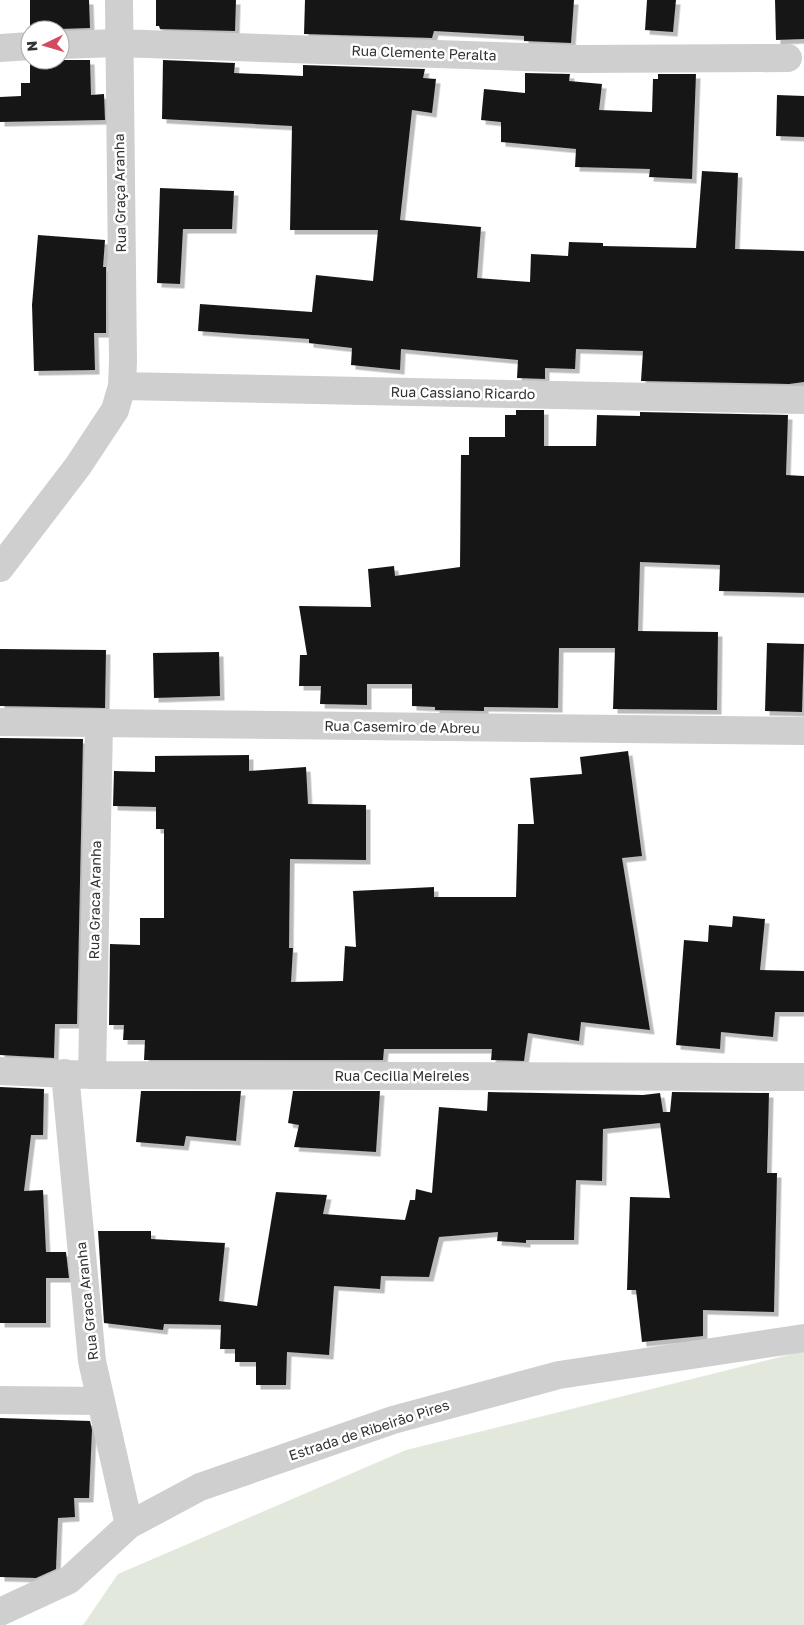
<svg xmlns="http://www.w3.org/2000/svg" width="804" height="1625" viewBox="0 0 804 1625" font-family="'Golos Text',sans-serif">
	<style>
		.green { fill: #e3e8dc }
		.building { fill: #191919; filter: url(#shadow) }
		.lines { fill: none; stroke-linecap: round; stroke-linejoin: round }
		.street { stroke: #cfcfcf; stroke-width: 28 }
		.labels { text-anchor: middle; stroke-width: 5; stroke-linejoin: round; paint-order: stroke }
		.street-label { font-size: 14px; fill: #323232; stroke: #fff }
	</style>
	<defs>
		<filter id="shadow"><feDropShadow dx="4.5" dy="4.5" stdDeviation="0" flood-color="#0004"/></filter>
	</defs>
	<rect width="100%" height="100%" fill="#fff"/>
	<path class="green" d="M 804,1351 L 804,1625 L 83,1625 L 118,1574 L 406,1450 Z"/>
	<path class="building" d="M 30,0 L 89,0 L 90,28 L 30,30 Z
		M 156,0 L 236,0 L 235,31 L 160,29 L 159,26 L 156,26 Z
		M 305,0 L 574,0 L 571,43 L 524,41 L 524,36 L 434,31 L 432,38 L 304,34 Z
		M 647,0 L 676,0 L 673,32 L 645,30 Z
		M 775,0 L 804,0 L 804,39 L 776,40 Z
		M 36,60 L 90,60 L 91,95 L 104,94 L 105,120 L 0,122 L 0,97 L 21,96 L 21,83 L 30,83 L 30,62 Z
		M 163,60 L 235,63 L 234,73 L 303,76 L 303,65 L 425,69 L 423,78 L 436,79 L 432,113 L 412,110 L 400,220 L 481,227 L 477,278 L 530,282 L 531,254 L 568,256 L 569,242 L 603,243 L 603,246 L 696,248 L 702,171 L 738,173 L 735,249 L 804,251 L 804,382 L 789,384 L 641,381 L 643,351 L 576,349 L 575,369 L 545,368 L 545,379 L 517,378 L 518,360 L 401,349 L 400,370 L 351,365 L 352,348 L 309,343 L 309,339 L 198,331 L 200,304 L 312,312 L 316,275 L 373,281 L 378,230 L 290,230 L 292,126 L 162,119 Z
		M 525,73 L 570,74 L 569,81 L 602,84 L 599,110 L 652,112 L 653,79 L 658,79 L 658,74 L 696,74 L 692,179 L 649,177 L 650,169 L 575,167 L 576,149 L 501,142 L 501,122 L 481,120 L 484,89 L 525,93 Z
		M 777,95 L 804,96 L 804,137 L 776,136 Z
		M 160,188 L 234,191 L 232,229 L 183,229 L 180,284 L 157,283 Z
		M 38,235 L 105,240 L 103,267 L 106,267 L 106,333 L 94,333 L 95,370 L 34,371 L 32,305 Z
		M 516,410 L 544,410 L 544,446 L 596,446 L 597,415 L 640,416 L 640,412 L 788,415 L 786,475 L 804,476 L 804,593 L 719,591 L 720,565 L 640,562 L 638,631 L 718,632 L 717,710 L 613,709 L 615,648 L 559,648 L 558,708 L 484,707 L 484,711 L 435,710 L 435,707 L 412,706 L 412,684 L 367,684 L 367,705 L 320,704 L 321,686 L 299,686 L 300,655 L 307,655 L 299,606 L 371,607 L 368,569 L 394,566 L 395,576 L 460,567 L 461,455 L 469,455 L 469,437 L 505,437 L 505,415 L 516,415 Z
		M 767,643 L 804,644 L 802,712 L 765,711 Z
		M 0,649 L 106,650 L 105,708 L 0,706 Z
		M 219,652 L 220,696 L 154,698 L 153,653 Z
		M 0,738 L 83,739 L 77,1024 L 55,1024 L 54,1058 L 0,1055 Z
		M 628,751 L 642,856 L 622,858 L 650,1030 L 581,1022 L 579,1041 L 528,1033 L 524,1061 L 491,1060 L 492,1049 L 384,1049 L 383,1060 L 144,1060 L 145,1040 L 123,1040 L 124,1025 L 109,1025 L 110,944 L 140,945 L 140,918 L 164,918 L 164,829 L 156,829 L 156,807 L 113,806 L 114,771 L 155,772 L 155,756 L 249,755 L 249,771 L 306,767 L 308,804 L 366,805 L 366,860 L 290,859 L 289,948 L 293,948 L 291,982 L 343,981 L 345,946 L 356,947 L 353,891 L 434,887 L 434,897 L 516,897 L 518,824 L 534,824 L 530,778 L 582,774 L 580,757 Z
		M 733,916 L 765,919 L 760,970 L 804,971 L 804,1012 L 775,1012 L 773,1037 L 721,1032 L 720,1049 L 676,1045 L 684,940 L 708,942 L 709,925 L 732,927 Z
		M 0,1087 L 44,1089 L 43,1135 L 31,1135 L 24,1191 L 43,1190 L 46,1252 L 66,1252 L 69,1278 L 46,1278 L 46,1323 L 0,1323 Z
		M 141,1091 L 241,1091 L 236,1141 L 186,1136 L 184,1146 L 136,1142 Z
		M 293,1091 L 380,1091 L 376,1152 L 294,1147 L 299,1125 L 288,1123 Z
		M 488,1092 L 643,1095 L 660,1093 L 663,1112 L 670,1112 L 672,1092 L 769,1093 L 767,1173 L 777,1173 L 774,1312 L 703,1310 L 703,1336 L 642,1342 L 636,1290 L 627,1290 L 630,1197 L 670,1198 L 660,1123 L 603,1129 L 602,1181 L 576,1180 L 574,1240 L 526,1240 L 526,1243 L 497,1241 L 498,1232 L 439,1237 L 429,1277 L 381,1276 L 380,1289 L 334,1286 L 329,1355 L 287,1352 L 286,1385 L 256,1385 L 256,1362 L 235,1362 L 235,1349 L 220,1349 L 221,1325 L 164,1324 L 163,1330 L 104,1323 L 98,1231 L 151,1231 L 151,1239 L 225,1243 L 219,1301 L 257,1306 L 276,1192 L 327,1195 L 323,1214 L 405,1220 L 410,1200 L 415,1200 L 416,1189 L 432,1193 L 439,1107 L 487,1111 Z
		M 0,1418 L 90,1421 L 92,1430 L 89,1498 L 74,1498 L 75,1517 L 58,1518 L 56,1569 L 36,1578 L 0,1577 Z"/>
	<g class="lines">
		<path class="street" d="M 60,45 L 118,43 L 580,59 L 788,58
			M 0,48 L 30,46
			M 122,386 L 804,400
			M 0,568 L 78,466 L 115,410 L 122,386 L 123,361 L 119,0
			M 0,722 L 804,731
			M 0,1071 L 92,1075 L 804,1077
			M 65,1073 L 92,1361 L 129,1525
			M 92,1075 L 99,724
			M 0,1400 L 100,1401
			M 0,1612 L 69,1580 L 129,1525 L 200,1487 L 393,1420 L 559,1375 L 804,1338"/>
	</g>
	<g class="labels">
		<g class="street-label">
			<text transform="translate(424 53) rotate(2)" y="5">Rua Clemente Peralta</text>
			<text transform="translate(120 193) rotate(-91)" y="5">Rua Graça Aranha</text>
			<text transform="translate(463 393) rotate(1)" y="5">Rua Cassiano Ricardo</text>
			<text transform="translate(402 727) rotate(1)" y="5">Rua Casemiro de Abreu</text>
			<text transform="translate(95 900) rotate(-89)" y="5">Rua Graca Aranha</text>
			<text x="402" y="1081">Rua Cecilia Meireles</text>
			<text transform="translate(87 1301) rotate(-96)" y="5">Rua Graca Aranha</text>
			<text transform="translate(369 1430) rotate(-18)" y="5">Estrada de Ribeirão Pires</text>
		</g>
	</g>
	<g transform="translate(45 45) rotate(265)"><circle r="24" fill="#ffffff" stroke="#adadad"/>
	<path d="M0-4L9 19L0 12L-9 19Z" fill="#d24b5e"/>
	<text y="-8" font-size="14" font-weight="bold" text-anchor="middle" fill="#323232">N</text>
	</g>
</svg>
